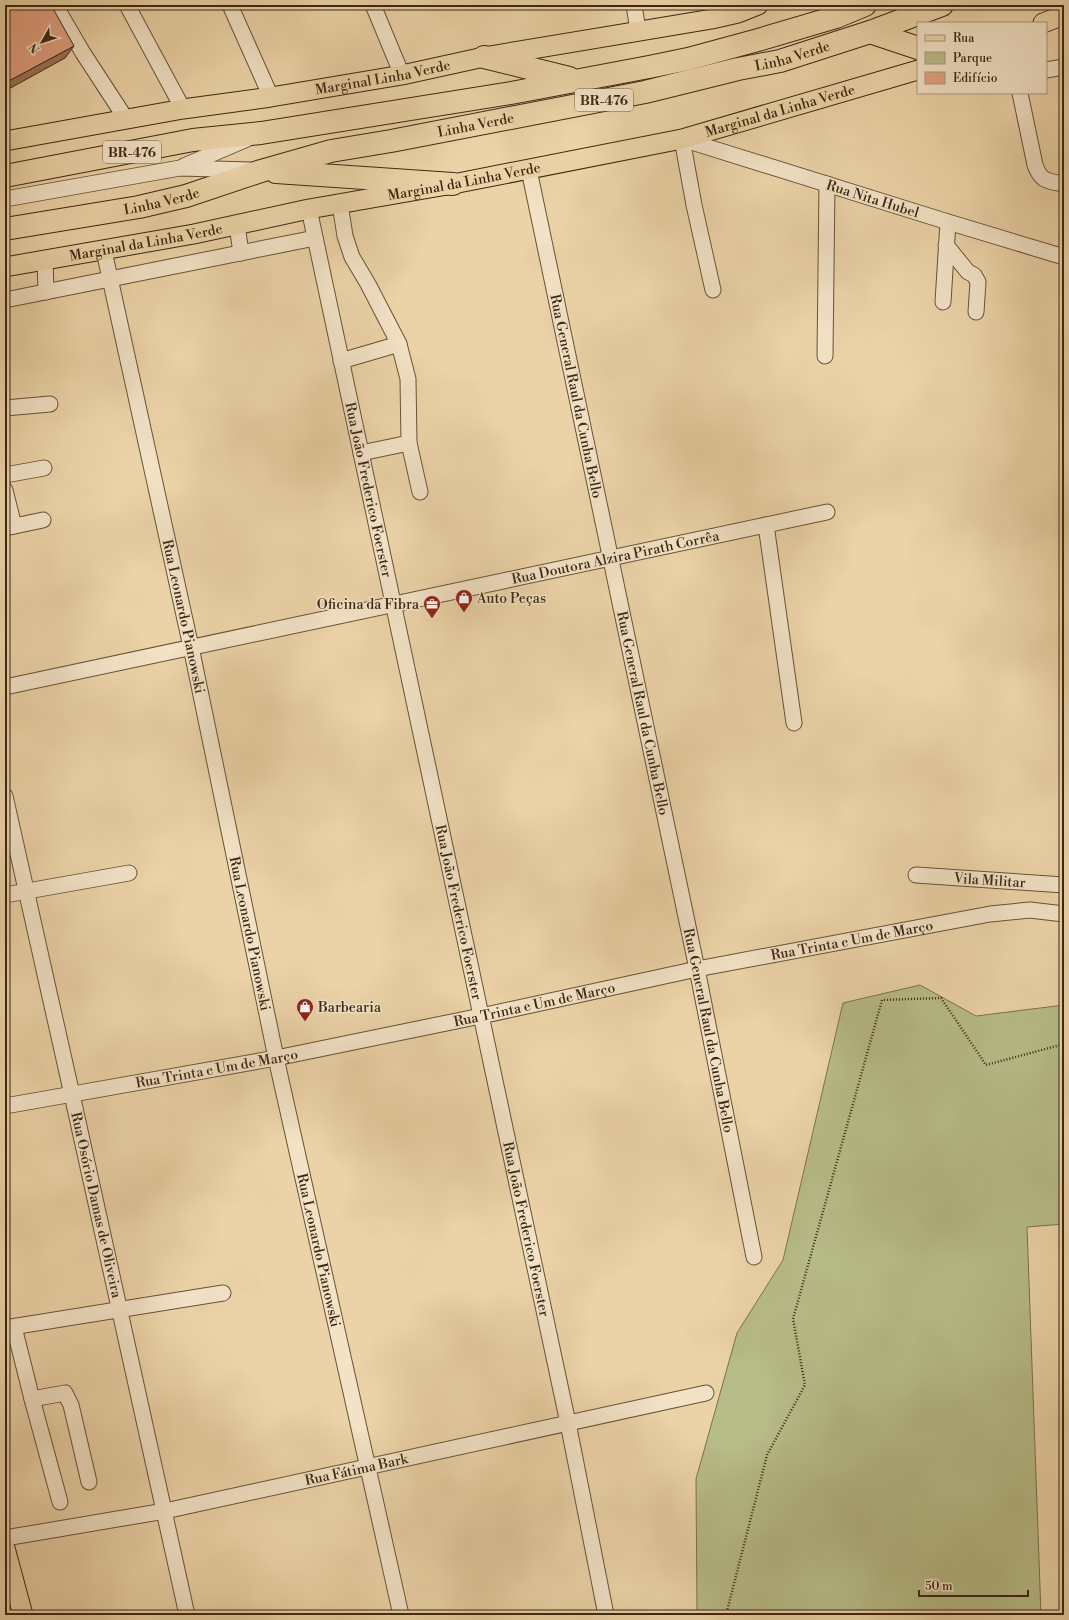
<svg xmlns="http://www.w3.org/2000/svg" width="1069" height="1620" viewBox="0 0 1069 1620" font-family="'Libre Bodoni',serif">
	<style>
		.green { fill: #b7bc88; stroke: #7a724d }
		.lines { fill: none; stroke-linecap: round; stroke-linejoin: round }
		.minor-casing { stroke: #685237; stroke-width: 17 }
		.major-casing { stroke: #3d2712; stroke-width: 21 }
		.highway-casing { stroke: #3d2712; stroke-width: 24 }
		.path { stroke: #3d2712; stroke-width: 2.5; stroke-dasharray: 1 2; stroke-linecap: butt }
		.minor { stroke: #f2e2c6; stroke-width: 15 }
		.major { stroke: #ebd3a7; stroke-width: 19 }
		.highway { stroke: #ebd3a7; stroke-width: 22 }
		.shaded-wall { fill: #9f715a; stroke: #3d2712 }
		.building { fill: #e3a180; stroke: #3d2712 }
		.labels { text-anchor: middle; stroke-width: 3; stroke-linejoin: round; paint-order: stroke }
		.shield { fill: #f2e2c6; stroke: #735f48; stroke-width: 1 }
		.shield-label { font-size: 13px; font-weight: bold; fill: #3d2712 }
		.street-label { font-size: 14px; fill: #3d2712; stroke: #f2e2c6 }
		.poi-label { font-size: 14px; fill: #3d2712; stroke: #f2e2c6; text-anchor: start }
	</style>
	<rect width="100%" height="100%" fill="#ebd3a7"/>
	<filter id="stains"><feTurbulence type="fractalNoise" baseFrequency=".005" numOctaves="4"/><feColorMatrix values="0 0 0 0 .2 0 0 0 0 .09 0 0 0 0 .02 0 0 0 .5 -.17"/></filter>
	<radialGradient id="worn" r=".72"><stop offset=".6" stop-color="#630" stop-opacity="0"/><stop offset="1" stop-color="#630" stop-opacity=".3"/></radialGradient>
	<path class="green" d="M 920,985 L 976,1016 L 1064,1005 L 1064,1224 L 1027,1227 L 1041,1615 L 696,1615 L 697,1613 L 696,1479 L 737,1333 L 783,1260 L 843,1003 Z"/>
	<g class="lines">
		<defs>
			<g id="minor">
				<path d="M 55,5 L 83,53 L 126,119"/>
				<path d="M 127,5 L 183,109"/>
				<path d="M 230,5 L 271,97"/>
				<path d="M 373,5 L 402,75"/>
				<path d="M 634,5 L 638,31"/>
				<path d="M 1046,70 L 1064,67"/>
				<path d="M 1020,93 L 1035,165 C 1041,182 1048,181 1064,184"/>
				<path d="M 184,166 L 247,139"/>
				<path id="s1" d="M 529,170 L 697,969 L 754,1257"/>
				<path d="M 5,199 L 180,168 L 250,170"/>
				<path d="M 340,204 L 345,236 L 352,257 L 368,284 L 399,344 L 408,379 L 409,443 L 420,492"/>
				<path id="s2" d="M 309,209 L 568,1423 L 606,1615"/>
				<path d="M 237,225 L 241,253"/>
				<path d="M 946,245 L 968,272 L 974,275 L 978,282 L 976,312"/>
				<path id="s3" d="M 104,251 L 191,647 L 276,1058 L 401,1615"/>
				<path d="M 45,260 L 46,292"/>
				<path id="s4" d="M 713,290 L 694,205 L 682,139 L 948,222 L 1064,257"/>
				<path d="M 5,300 L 315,238"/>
				<path d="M 943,302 L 948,222"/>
				<path d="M 825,356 L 827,184"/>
				<path d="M 341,361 L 399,344"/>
				<path d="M 5,408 L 50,404"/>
				<path d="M 361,453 L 409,443"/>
				<path d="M 5,475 L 44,468"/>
				<path d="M 5,490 L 14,526"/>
				<path d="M 766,525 L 794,723"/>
				<path d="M 5,528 L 43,520"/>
				<path id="s5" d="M 5,687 L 827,512"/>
				<path id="s6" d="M 5,796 C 66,1069 128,1341 187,1615"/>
				<path id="s7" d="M 916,875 L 1064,885"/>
				<path d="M 5,895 L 129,873"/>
				<path id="s8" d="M 5,1106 L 276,1058 L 481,1016 L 697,969 L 990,914 L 1030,910 L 1064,914"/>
				<path d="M 14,1327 L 32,1399 L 60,1502"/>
				<path d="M 5,1328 L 223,1293"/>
				<path d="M 32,1399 L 65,1393 L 71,1405 L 89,1482"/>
				<path id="s9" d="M 5,1538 L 165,1511 L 706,1393"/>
			</g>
			<g id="major">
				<path d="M 1043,23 L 1064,15"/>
				<path id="s10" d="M 5,141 L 183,109 L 271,97 L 402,75 L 484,57 L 712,19 L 738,13 L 758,5"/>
				<path id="s11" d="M 5,267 L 194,234 L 309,209 L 453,184 L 682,139 L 918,70"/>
				<path d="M 5,1548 L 23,1615"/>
			</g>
			<g id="highway">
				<path d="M 870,32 L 918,48"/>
				<path d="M 484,57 L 569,78"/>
				<path d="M 276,172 L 453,184"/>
				<path d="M 5,176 L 193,140 L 261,133 L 511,93 L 649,67 L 688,59 L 758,40 L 836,17 L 865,5"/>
				<path id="s12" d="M 5,229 L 139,207 L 186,196 L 261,171 L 331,151 L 391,141 L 645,92 L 738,69 L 780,61 L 870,32 L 942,5"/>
			</g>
		</defs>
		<use href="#minor" class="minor-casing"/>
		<use href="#major" class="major-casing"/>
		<use href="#highway" class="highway-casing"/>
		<path class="path" d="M 726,1615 L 767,1455 L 805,1385 L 793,1319 L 882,1000 L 941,998 L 986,1065 L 1064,1044"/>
		<use href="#minor" class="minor"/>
		<use href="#major" class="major"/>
		<use href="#highway" class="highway"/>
	</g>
	<path class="shaded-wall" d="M 74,46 L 65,58 L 5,91 L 5,83 Z"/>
	<path class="building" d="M 5,5 L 51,5 L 74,46 L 5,83 Z"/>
	<defs>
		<symbol id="shop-pin" viewBox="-11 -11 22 30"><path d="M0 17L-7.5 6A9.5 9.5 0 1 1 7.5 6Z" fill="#8f2418" stroke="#f2e2c6"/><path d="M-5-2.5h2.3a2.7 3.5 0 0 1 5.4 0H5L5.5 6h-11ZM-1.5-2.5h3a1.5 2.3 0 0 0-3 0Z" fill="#fff"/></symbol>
		<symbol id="office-pin" viewBox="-11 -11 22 30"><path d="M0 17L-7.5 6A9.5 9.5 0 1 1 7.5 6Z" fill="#8f2418" stroke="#f2e2c6"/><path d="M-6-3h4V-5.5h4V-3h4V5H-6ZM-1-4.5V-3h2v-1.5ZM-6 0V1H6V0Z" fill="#fff"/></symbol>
	</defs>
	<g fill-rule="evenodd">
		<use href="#shop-pin" x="454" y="588" width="20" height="27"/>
		<use href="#office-pin" x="422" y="594" width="20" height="27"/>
		<use href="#shop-pin" x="295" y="997" width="20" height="27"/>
	</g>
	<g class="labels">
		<g class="shield">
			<rect x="575" y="89" width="58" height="22" rx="3"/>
			<rect x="103" y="141" width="58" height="22" rx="3"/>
		</g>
		<g class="shield-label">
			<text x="604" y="105">BR-476</text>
			<text x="132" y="157">BR-476</text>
		</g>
		<g class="street-label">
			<text dy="5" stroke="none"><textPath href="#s12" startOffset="807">Linha Verde</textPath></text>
			<text dy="5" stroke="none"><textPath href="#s10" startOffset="383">Marginal Linha Verde</textPath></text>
			<text dy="5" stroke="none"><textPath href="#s11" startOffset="791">Marginal da Linha Verde</textPath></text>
			<text dy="5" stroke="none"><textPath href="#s12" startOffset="483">Linha Verde</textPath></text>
			<text dy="5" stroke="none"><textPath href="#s11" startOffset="467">Marginal da Linha Verde</textPath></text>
			<text dy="5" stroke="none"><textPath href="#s4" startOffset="354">Rua Nita Hubel</textPath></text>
			<text dy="5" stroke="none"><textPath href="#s12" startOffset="159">Linha Verde</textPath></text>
			<text dy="5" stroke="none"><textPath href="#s11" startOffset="143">Marginal da Linha Verde</textPath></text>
			<text dy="5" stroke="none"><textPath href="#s1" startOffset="231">Rua General Raul da Cunha Bello</textPath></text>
			<text dy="5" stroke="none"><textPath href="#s2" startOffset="287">Rua João Frederico Foerster</textPath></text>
			<text dy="5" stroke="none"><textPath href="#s5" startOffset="624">Rua Doutora Alzira Pirath Corrêa</textPath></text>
			<text dy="5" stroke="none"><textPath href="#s3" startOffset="374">Rua Leonardo Pianowski</textPath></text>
			<text dy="5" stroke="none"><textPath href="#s1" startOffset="555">Rua General Raul da Cunha Bello</textPath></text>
			<text dy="5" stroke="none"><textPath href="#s7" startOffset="74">Vila Militar</textPath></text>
			<text dy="5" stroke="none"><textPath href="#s2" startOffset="719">Rua João Frederico Foerster</textPath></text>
			<text dy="5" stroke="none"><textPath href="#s3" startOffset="698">Rua Leonardo Pianowski</textPath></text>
			<text dy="5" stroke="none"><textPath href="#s8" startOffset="863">Rua Trinta e Um de Março</textPath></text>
			<text dy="5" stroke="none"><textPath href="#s8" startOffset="539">Rua Trinta e Um de Março</textPath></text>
			<text dy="5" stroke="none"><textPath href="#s1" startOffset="879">Rua General Raul da Cunha Bello</textPath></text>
			<text dy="5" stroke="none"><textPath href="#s8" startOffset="215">Rua Trinta e Um de Março</textPath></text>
			<text dy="5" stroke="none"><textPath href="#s6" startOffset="419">Rua Osório Damas de Oliveira</textPath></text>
			<text dy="5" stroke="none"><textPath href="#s2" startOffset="1043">Rua João Frederico Foerster</textPath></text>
			<text dy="5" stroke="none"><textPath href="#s3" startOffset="1022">Rua Leonardo Pianowski</textPath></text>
			<text dy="5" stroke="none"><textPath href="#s9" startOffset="358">Rua Fátima Bark</textPath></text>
		</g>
		<g class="poi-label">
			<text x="477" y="603">Auto Peças</text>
			<text x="419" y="609" text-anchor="end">Oficina da Fibra</text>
			<text x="318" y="1012">Barbearia</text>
		</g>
	</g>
	<rect width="1069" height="1620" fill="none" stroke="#ebd3a7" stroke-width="20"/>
	<rect x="6" y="6" width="1057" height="1608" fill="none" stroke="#3d2712" stroke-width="2"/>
	<rect x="10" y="10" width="1049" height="1600" fill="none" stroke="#3d2712"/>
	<rect x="917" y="22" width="130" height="72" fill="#f2e2c6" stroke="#aa977e"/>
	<rect x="925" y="35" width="20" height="6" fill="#ebd3a7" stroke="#aa977e"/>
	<text x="953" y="42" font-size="12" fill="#3d2712">Rua</text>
	<rect x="925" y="52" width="20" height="12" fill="#b7bc88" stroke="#aa977e"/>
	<text x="953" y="62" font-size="12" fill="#3d2712">Parque</text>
	<rect x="925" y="72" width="20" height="12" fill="#e3a180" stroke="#aa977e"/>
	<text x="953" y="82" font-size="12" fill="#3d2712">Edifício</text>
	<g transform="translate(42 42) rotate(231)" stroke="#f2e2c6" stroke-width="3" paint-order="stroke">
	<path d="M0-3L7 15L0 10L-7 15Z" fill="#3d2712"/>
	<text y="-6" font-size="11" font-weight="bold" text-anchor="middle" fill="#3d2712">N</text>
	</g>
	<path d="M919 1590v6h109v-6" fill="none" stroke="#3d2712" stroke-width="2"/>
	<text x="925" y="1590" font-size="12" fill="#3d2712" stroke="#f2e2c6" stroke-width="3" paint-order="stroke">50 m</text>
	<rect width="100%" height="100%" filter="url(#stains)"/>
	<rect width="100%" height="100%" fill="url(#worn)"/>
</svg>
